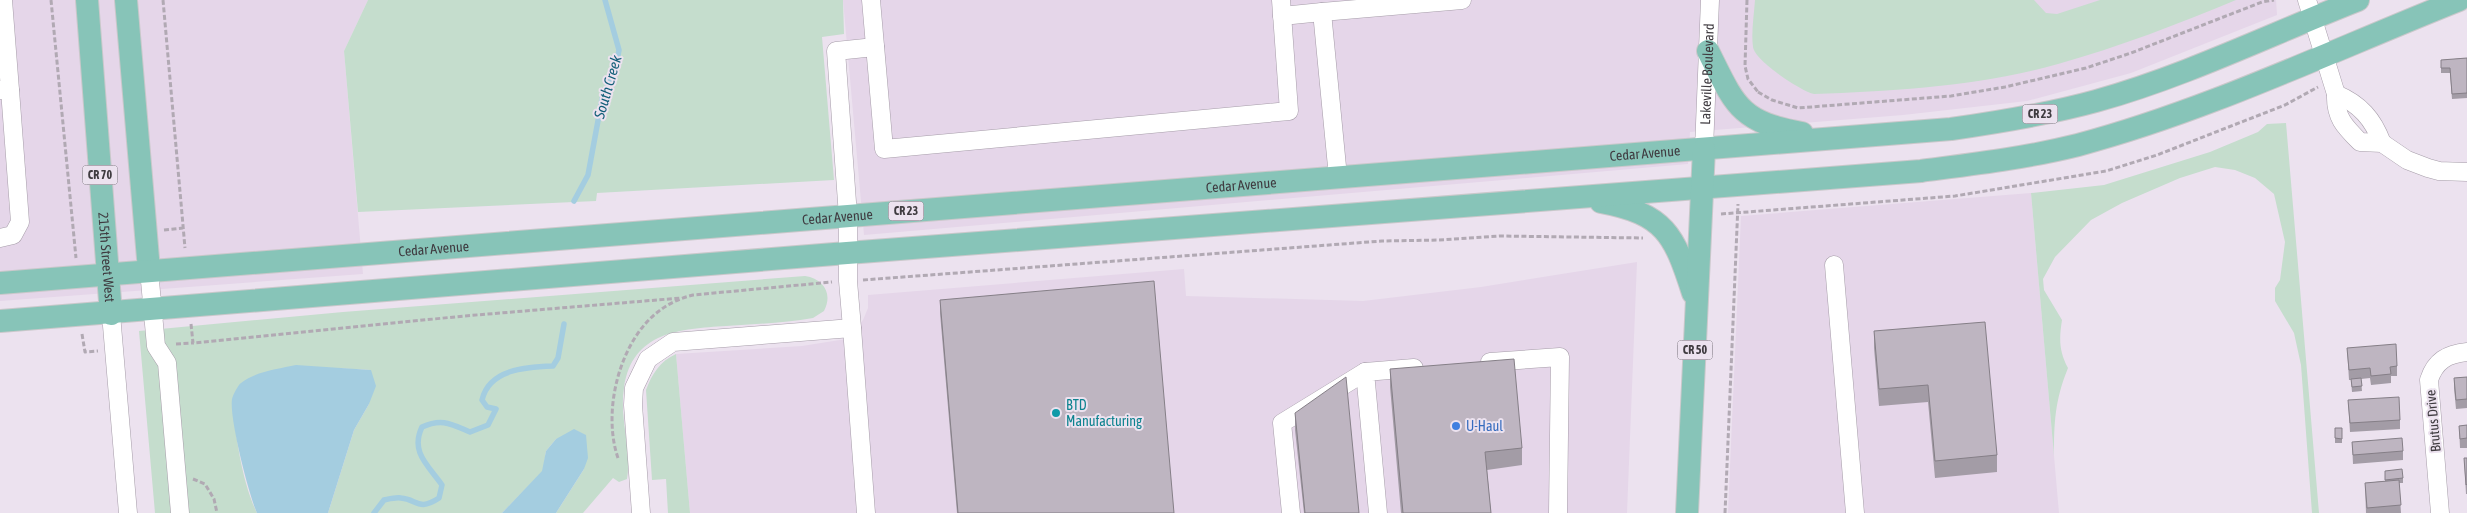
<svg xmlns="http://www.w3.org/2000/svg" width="2467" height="513" viewBox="0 0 2467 513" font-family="'Asap Condensed',sans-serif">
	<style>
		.built { fill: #e5d6e9 }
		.green { fill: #c5ddcd }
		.water { fill: #a4cde0 }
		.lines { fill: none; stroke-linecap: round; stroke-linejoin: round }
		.stream { stroke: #a4cde0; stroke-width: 5.5 }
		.minor-casing { stroke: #a69da9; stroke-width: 19 }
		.major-casing { stroke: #c9c8ca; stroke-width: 24 }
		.path { stroke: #b1a9b3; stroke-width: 3; stroke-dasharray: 5 2.5; stroke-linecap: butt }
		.minor { stroke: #fff; stroke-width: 18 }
		.major { stroke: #87c4b8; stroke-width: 22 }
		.wall { fill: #a39ca6 }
		.building { fill: #beb5c1; stroke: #857f87 }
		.culture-dot { fill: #0f9aa8; stroke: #ece2ef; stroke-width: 2 }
		.shop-dot { fill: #3f7fe0; stroke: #ece2ef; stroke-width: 2 }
		.labels { text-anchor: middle; stroke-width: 4; stroke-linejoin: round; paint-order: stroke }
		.shield { fill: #ece2ef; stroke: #736d74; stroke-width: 1 }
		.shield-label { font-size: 12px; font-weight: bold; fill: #3f3b40 }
		.street-label { font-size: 14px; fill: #3f3b40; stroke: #ece2ef }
		.culture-label { font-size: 14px; fill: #0d838f; stroke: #ece2ef; text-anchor: start }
		.shop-label { font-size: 14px; fill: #366cbe; stroke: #ece2ef; text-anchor: start }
		.water-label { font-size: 15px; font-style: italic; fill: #135f79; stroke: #ece2ef }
	</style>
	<rect width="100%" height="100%" fill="#ece2ef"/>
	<path class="built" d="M 0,0 L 368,0 L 344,51 L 363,274 L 0,301 Z
		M 843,0 L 2276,0 L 2277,15 L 2131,73 L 2027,101 L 1903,115 L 1690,132 L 1688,164 L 864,235 Z
		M 2031,193 L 2059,513 L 1728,513 L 1741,216 Z
		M 1637,262 L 1627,513 L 690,513 L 676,354 L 802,346 L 846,339 L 863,320 L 868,308 L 868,295 L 1184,269 L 1186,296 L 1363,301 L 1481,287 Z"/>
	<path class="green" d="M 368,0 L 843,0 L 844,34 L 822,37 L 834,180 L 597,193 L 596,201 L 358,212 L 344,51 Z
		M 1755,0 L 2034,0 L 2046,13 L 2057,14 L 2100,0 L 2236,0 C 2178,24 2119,47 2058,64 C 1980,86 1895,91 1814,94 C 1801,91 1755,61 1753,47 C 1751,33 1754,15 1755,0 Z
		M 2286,123 L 2319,513 L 2312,513 L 2301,365 L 2294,333 L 2275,301 L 2275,288 L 2280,280 L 2285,242 L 2274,194 L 2255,178 L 2235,170 L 2215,167 L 2180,178 L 2122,203 L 2091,220 L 2055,257 L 2043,279 L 2044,290 L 2062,320 C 2059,339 2059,351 2068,368 C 2055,400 2054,422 2054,456 L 2031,193 L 2104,185 L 2210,152 L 2258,132 L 2267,124 Z
		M 805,276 C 824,279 833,294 824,311 L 813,318 C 785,323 755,324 726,326 C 681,329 632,331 624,388 C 619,418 632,449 627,479 L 619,482 L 613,478 L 583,513 L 556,513 L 584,469 L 586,435 L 556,439 L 546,451 L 543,471 L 502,513 L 328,513 L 354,430 L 369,404 L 371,370 L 333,368 L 232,399 C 236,436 241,479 257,513 L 155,513 L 139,331 L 343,312 Z
		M 676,354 L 690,513 L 668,513 L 666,479 L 652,480 L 646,390 C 652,374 660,361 676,354 Z"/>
	<path class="water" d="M 296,365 L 371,370 L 376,386 L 369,404 L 354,430 L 328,513 L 257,513 C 249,495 229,418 232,399 C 233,395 238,385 241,383 C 257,371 278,369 296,365 Z
		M 574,429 L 586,435 L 588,458 L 584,469 L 556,513 L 502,513 L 542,471 L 546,451 L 556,439 Z"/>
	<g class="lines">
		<path class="stream" d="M 574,201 L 588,175 L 602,99 L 615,71 L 619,50 L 605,0
			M 374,513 L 384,500 C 389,499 396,497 401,498 C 417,499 418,512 439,498 L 442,485 C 428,465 410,452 422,427 C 442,418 451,424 470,432 L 488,425 L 496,409 L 487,407 L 482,400 C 489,369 526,367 553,366 L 558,358 L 564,324"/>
		<defs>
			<g id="minor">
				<path d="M 3,0 L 10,90"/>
				<path d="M 871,0 L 884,149 L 1289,111 L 1281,0"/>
				<path d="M 2307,0 L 2336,94 C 2335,117 2344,126 2360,142 L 2382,143 L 2407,160 L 2428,168 L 2439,171 L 2467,172"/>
				<path d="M 1282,16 L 1322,12"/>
				<path d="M 0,90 L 10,90 L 20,222 L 13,235 L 0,238"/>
				<path d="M 2336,94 C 2360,104 2373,119 2382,143"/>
				<path id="s1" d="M 1704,149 L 1710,0"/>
				<path d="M 1338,177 L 1322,12 L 1462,0"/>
				<path d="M 1834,265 L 1855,513"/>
				<path d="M 149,270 L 156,346 L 167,363 L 180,513"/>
				<path d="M 111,314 L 128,513"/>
				<path d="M 852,328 L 866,513"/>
				<path d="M 1490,362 L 1560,357 L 1558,513"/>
				<path d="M 641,513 L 633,405 L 634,388 L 648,359 L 673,342 L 852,328 L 848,281 L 848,216 L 836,51 L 875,47"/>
				<path d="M 1291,513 L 1282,423 L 1365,372"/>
				<path d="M 1378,513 L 1365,372 L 1414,368"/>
				<path d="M 2440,513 L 2429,380 C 2435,361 2447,354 2467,352"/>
			</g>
			<g id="major">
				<path id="s2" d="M 87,0 L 111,314"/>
				<path d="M 126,0 L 149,270"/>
				<path d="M 1708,51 C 1735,105 1739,122 1802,133"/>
				<path d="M 1601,202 C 1665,214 1674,234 1693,293"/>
				<path id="s3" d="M 0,283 L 1951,129 C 2000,122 2049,114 2096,101 C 2186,76 2271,34 2358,0"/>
				<path d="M 0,321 L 847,253 L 1921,171 C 1974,164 2026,158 2078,145 C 2209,110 2333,50 2459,0"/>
				<path d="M 1687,513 L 1704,149"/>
			</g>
		</defs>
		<use href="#minor" class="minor-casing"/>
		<use href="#major" class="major-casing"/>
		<path class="path" d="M 51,0 L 76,258
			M 163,0 L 185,248
			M 1747,0 L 1745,66 L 1748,79 L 1758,92
			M 1758,92 L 1772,100 L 1798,108 L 1951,96 L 2005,87 L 2086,68 L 2131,53 L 2262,2 L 2274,0
			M 1721,214 L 1955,196 L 2106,171 L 2157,155 L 2285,105 L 2318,87
			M 164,230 L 183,228
			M 863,280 L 1382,241 L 1439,240 L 1500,236 L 1643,238
			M 191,324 L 193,343 L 464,316 L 681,298
			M 82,334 L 85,352 L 98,351
			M 176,344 L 193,343
			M 618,458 C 602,412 619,341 659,311 C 669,303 681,298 693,295 L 832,282
			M 193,479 L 205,484 L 214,499 L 217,513
			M 1725,513 L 1738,204"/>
		<use href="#minor" class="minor"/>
		<use href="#major" class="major"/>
	</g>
	<path class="wall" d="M 2467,58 L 2467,98 L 2452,99 L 2450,73 L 2441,73 L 2441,60 Z
		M 940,300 L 1174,513 L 957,513 L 940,313 Z
		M 1874,331 L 1997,455 L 1997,472 L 1935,478 L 1928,402 L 1879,406 L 1874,348 Z
		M 2347,348 L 2397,366 L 2397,376 L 2391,376 L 2391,383 L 2371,385 L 2370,378 L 2361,379 L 2362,391 L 2352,392 L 2351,380 L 2349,380 Z
		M 1390,369 L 1522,448 L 1522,465 L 1487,470 L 1491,513 L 1401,513 L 1390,387 Z
		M 2467,377 L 2467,408 L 2456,409 L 2454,388 L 2454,378 Z
		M 2348,400 L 2400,420 L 2400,429 L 2350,432 Z
		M 1295,413 L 1359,513 L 1304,513 L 1295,430 Z
		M 2467,425 L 2467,448 L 2460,448 L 2459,426 Z
		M 2335,428 L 2342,428 L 2342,443 L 2335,443 Z
		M 2352,442 L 2403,451 L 2403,460 L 2353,464 Z
		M 2464,458 L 2467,458 L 2467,494 L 2466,494 Z
		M 2385,471 L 2403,478 L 2403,483 L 2399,483 L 2401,513 L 2366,513 L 2365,483 L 2385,481 Z"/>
	<path class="building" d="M 2467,58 L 2467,93 L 2452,94 L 2450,68 L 2441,68 L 2441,60 Z
		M 1154,281 L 1174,513 L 958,513 L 940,300 Z
		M 1985,322 L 1997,455 L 1935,461 L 1928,385 L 1879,389 L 1874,331 Z
		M 2396,344 L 2397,366 L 2390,367 L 2391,374 L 2371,376 L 2370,368 L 2349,370 L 2347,348 Z
		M 1514,359 L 1522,448 L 1485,452 L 1491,513 L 1403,513 L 1390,369 Z
		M 1346,377 L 1359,513 L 1305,513 L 1295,413 Z
		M 2467,377 L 2467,399 L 2456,400 L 2454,378 Z
		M 2361,378 L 2362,386 L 2352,387 L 2351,379 Z
		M 2399,397 L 2400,420 L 2350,423 L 2348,400 Z
		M 2467,425 L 2467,438 L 2460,439 L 2459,426 Z
		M 2335,428 L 2342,428 L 2342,439 L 2335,438 Z
		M 2402,438 L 2403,451 L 2353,455 L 2352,442 Z
		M 2464,458 L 2467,458 L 2467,484 L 2466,485 Z
		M 2402,469 L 2403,478 L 2385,480 L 2385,471 Z
		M 2399,480 L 2401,505 L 2367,508 L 2365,483 Z"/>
	<circle class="culture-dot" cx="1056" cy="413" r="5"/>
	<circle class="shop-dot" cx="1456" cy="426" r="5"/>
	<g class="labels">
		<g class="shield">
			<rect x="2022.5" y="104.5" width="35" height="19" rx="4"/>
			<rect x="82.5" y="165.5" width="35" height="19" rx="4"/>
			<rect x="888.5" y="201.5" width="35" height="19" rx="4"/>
			<rect x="1677.5" y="340.5" width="35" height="19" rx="4"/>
		</g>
		<g class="shield-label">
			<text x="2040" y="118">CR 23</text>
			<text x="100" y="179">CR 70</text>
			<text x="906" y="215">CR 23</text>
			<text x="1695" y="354">CR 50</text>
		</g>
		<g class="street-label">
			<text dy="5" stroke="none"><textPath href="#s1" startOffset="75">Lakeville Boulevard</textPath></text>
			<text dy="5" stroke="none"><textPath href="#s3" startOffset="1650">Cedar Avenue</textPath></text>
			<text dy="5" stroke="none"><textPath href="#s3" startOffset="1245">Cedar Avenue</textPath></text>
			<text dy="5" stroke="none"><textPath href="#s3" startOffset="840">Cedar Avenue</textPath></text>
			<text dy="5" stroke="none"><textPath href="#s3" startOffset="435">Cedar Avenue</textPath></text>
			<text dy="5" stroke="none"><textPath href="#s2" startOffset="258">215th Street West</textPath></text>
			<text transform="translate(2433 421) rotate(-95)" y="5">Brutus Drive</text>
		</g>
		<g class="culture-label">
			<text x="1066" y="410">BTD<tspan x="1066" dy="16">Manufacturing</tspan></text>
		</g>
		<g class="shop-label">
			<text x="1466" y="431">U-Haul</text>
		</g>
		<g class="water-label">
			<text transform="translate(608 87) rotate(-74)" y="5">South Creek</text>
		</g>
	</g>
</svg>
